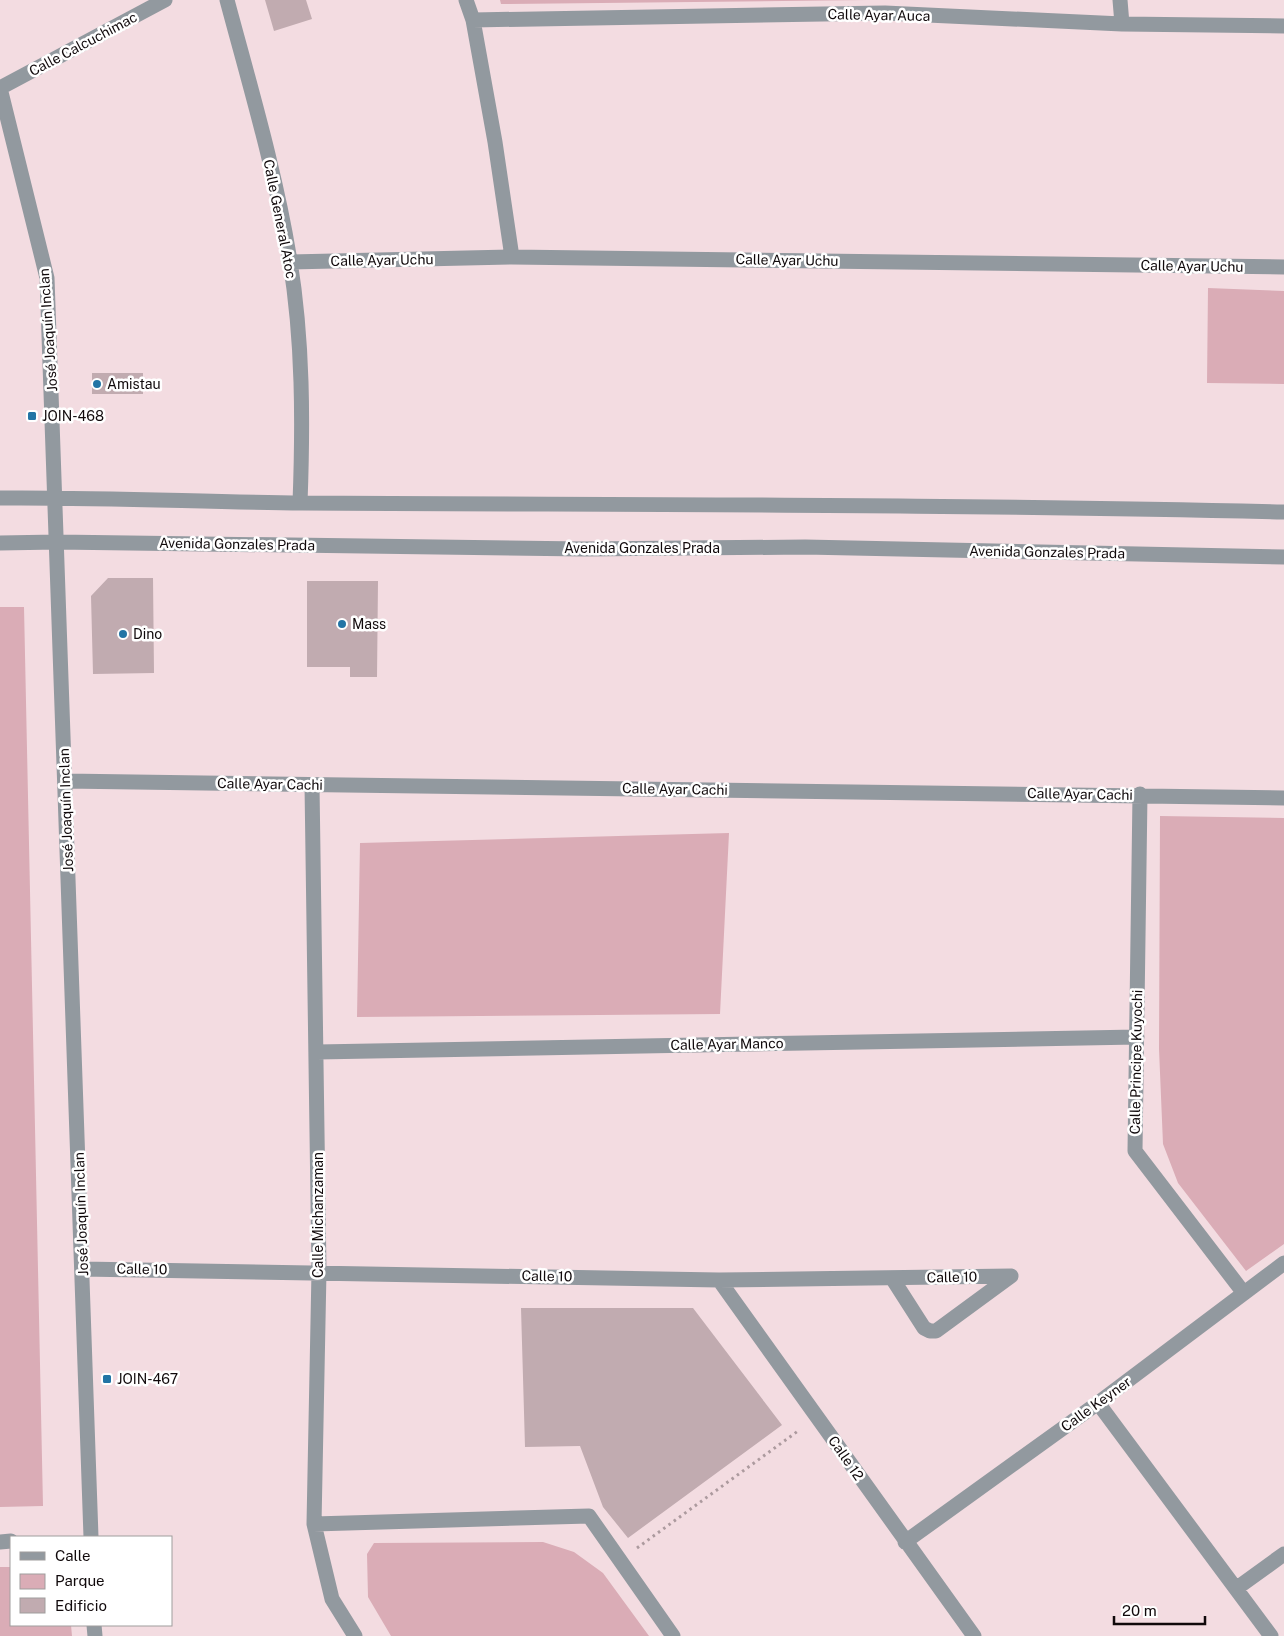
<svg xmlns="http://www.w3.org/2000/svg" width="1284" height="1636" viewBox="0 0 1284 1636" font-family="'Public Sans',sans-serif">
<rect width="100%" height="100%" fill="#f3dce1"/>
<path fill="#daacb6" d="M500 0H867L501 4Z
M1208 288 1284 291V384L1207 383Z
M0 607H24L43 1506 0 1507Z
M1160 816 1284 818V1244L1246 1271 1178 1183 1163 1144 1159 1049Z
M729 833 720 1014 357 1017 360 843Z
M543 1542 574 1552 603 1573 649 1636H391L368 1597 367 1554 374 1543Z
M0 1567H11V1625H71L72 1636H0Z"/>
<path fill="#c1abb0" d="M265 0H306L312 19 274 31Z
M92 373H143V394H92Z
M108 578H153L154 673 93 674 91 596Z
M307 581H378L377 677H350V667H307Z
M521 1308H693L782 1425 628 1538 603 1507 580 1446 525 1447Z"/>
<g fill="none" stroke-linecap="round" stroke-linejoin="round">
<path stroke="#ac9a9e" stroke-width="3" stroke-dasharray="2.5 4" stroke-linecap="butt" d="M637 1548 798 1431"/>
<path stroke="#92999f" stroke-width="15" d="M227 0C250 86 276 173 290 261 303 341 303 423 300 503
M466 0 473 20 495 142 512 257
M1120 0 1122 24
M473 20 885 13 1122 24 1284 26
M0 88 47 278 91 1537
M0 88 165 0
M290 262 512 257 1284 267
M0 498C101 497 202 502 303 503 630 505 957 504 1284 512
M0 543 57 542 584 549 805 547 1284 557
M65 781 1284 798
M312 785 319 1271 314 1524 332 1599 355 1636
M1140 794 1135 1151 1243 1292
M317 1052 1137 1037
M82 1269 719 1280 1011 1276
M892 1278 924 1328 930 1331H936L1011 1276
M719 1280 974 1636
M1098 1403 1271 1636
M314 1524 589 1516 673 1636
M0 1542 11 1541
M905 1542 1098 1403 1284 1263
M1237 1588 1284 1554
M94 1625 95 1636"/>
</g>
<g fill="#2274a5" stroke="#fff" stroke-width="2">
<circle cx="97" cy="384" r="5"/>
<rect x="27" y="411" width="10" height="10" rx="2.5"/>
<circle cx="342" cy="624" r="5"/>
<circle cx="123" cy="634" r="5"/>
<rect x="102" y="1374" width="10" height="10" rx="2.5"/>
</g>
<g text-anchor="middle" dominant-baseline="central" stroke-width="5" stroke-linejoin="round" paint-order="stroke">
<g font-size="14" fill="#10090b" stroke="#fff">
<text transform="translate(879 15) rotate(1)">Calle Ayar Auca</text>
<text transform="translate(83 44) rotate(-28)">Calle Calcuchimac</text>
<text transform="translate(280 219) rotate(79)">Calle General Atoc</text>
<text transform="translate(382 260) rotate(-1)">Calle Ayar Uchu</text>
<text transform="translate(787 260) rotate(1)">Calle Ayar Uchu</text>
<text transform="translate(1192 266) rotate(1)">Calle Ayar Uchu</text>
<text transform="translate(48 330) rotate(-94)">José Joaquín Inclan</text>
<text transform="translate(237 544) rotate(1)">Avenida Gonzales Prada</text>
<text x="642" y="548">Avenida Gonzales Prada</text>
<text transform="translate(1047 552) rotate(1)">Avenida Gonzales Prada</text>
<text transform="translate(270 784) rotate(1)">Calle Ayar Cachi</text>
<text transform="translate(675 789) rotate(1)">Calle Ayar Cachi</text>
<text transform="translate(1080 794) rotate(1)">Calle Ayar Cachi</text>
<text transform="translate(66 810) rotate(-92)">José Joaquín Inclan</text>
<text transform="translate(727 1044) rotate(-1)">Calle Ayar Manco</text>
<text transform="translate(1136 1062) rotate(-89)">Calle Principe Kuyochi</text>
<text transform="translate(81 1214) rotate(-92)">José Joaquín Inclan</text>
<text transform="translate(318 1215) rotate(-90)">Calle Michanzaman</text>
<text transform="translate(142 1269) rotate(1)">Calle 10</text>
<text transform="translate(547 1276) rotate(1)">Calle 10</text>
<text transform="translate(952 1277) rotate(-1)">Calle 10</text>
<text transform="translate(1096 1404) rotate(-36)">Calle Keyner</text>
<text transform="translate(846 1458) rotate(55)">Calle 12</text>
</g>
<g font-size="14" fill="#10090b" stroke="#fff" text-anchor="start">
<text x="107" y="384">Amistau</text>
<text x="42" y="416">JOIN-468</text>
<text x="352" y="624">Mass</text>
<text x="133" y="634">Dino</text>
<text x="117" y="1379">JOIN-467</text>
</g>
</g>
<rect x="10" y="1536" width="162" height="90" fill="#ffffff" stroke="#9f9d9d"/>
<rect x="20" y="1552" width="25" height="8" fill="#92999f" stroke="#9f9d9d"/>
<text x="55" y="1561" font-size="15" fill="#10090b">Calle</text>
<rect x="20" y="1574" width="25" height="15" fill="#daacb6" stroke="#9f9d9d"/>
<text x="55" y="1586" font-size="15" fill="#10090b">Parque</text>
<rect x="20" y="1598" width="25" height="15" fill="#c1abb0" stroke="#9f9d9d"/>
<text x="55" y="1611" font-size="15" fill="#10090b">Edificio</text>
<path d="M1114 1616v8h91v-8" fill="none" stroke="#10090b" stroke-width="2.5"/>
<text x="1122" y="1616" font-size="15" fill="#10090b" stroke="#ffffff" stroke-width="4" paint-order="stroke">20 m</text>
</svg>
